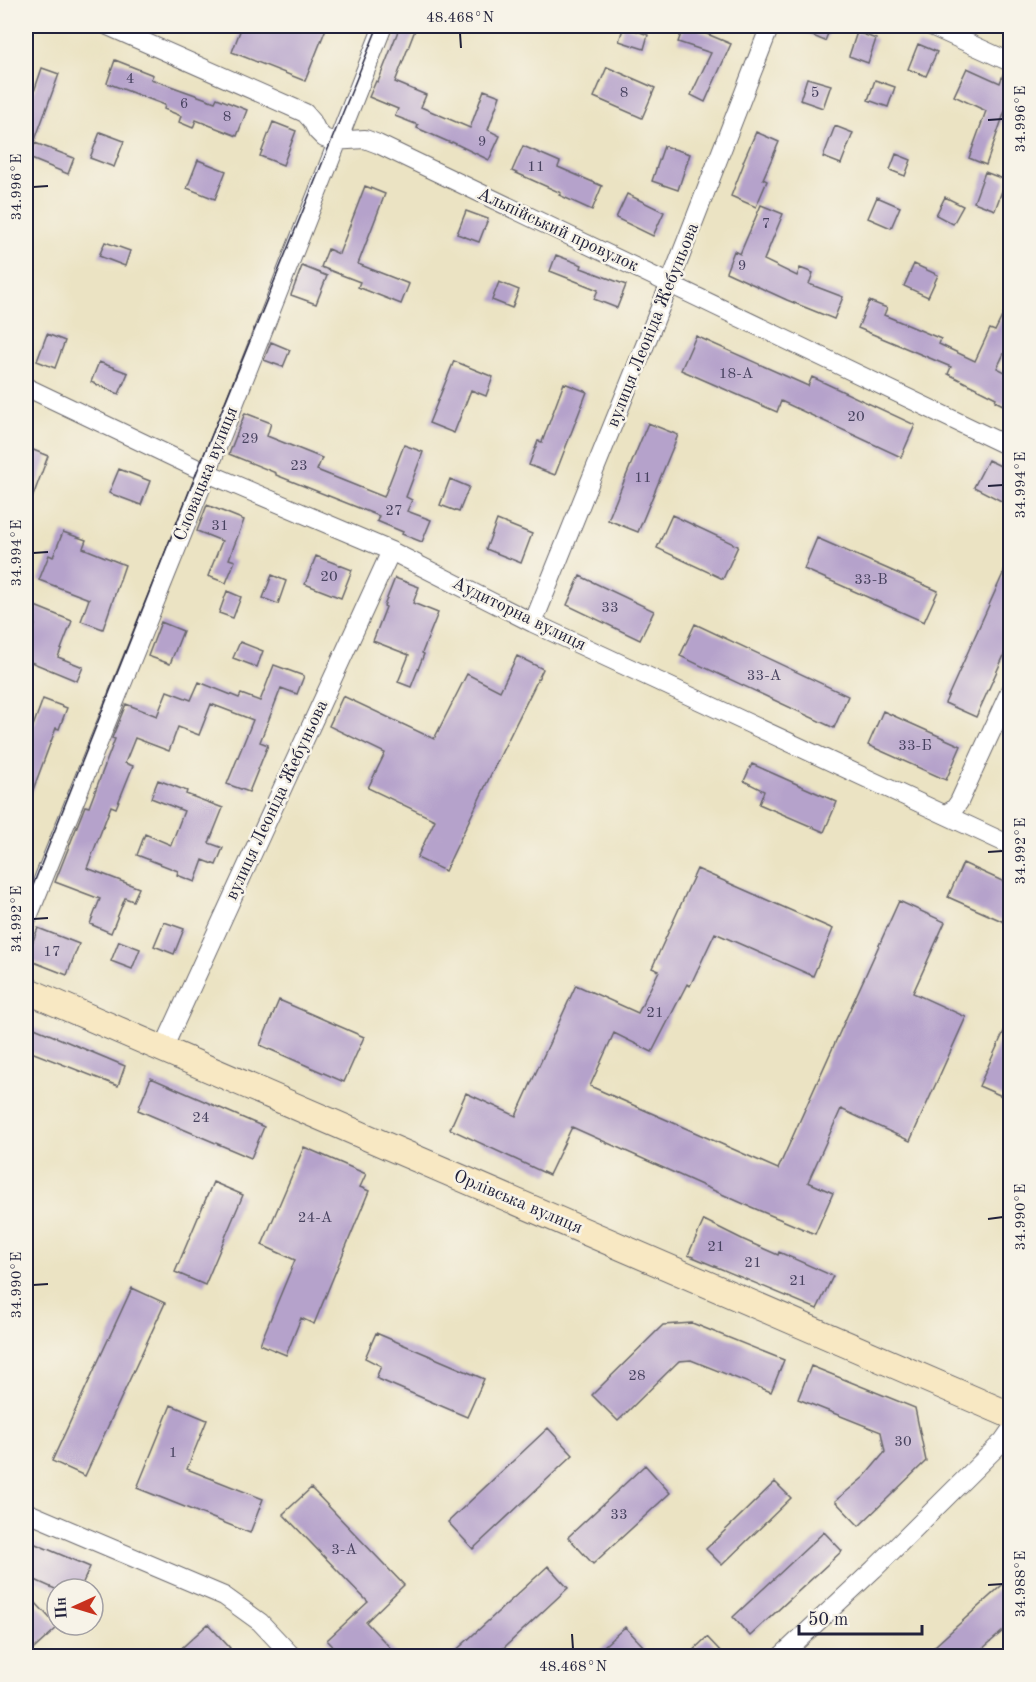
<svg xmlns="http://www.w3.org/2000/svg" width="1036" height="1682" viewBox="0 0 1036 1682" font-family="'Old Standard TT',serif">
<rect width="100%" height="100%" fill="#f7f3e8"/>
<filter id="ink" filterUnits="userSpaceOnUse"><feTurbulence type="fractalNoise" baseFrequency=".0167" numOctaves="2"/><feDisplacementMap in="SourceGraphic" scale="12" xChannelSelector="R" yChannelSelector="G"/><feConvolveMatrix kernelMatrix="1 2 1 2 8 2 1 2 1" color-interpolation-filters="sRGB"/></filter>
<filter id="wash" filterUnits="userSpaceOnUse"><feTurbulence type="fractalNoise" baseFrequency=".008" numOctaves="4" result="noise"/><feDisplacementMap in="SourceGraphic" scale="24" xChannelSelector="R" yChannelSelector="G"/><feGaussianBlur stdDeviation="1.35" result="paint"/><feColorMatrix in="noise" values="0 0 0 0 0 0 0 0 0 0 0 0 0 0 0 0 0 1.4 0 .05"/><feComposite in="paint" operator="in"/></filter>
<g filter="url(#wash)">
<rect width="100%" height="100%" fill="#ebe3c3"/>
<g id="blocks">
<path fill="#b5a2cb" d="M242 26H327L305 81 232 52Z
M400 26 415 30 395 82 426 95 421 107 470 128 484 90 500 96 488 130 500 136 489 160 452 142 451 143 417 128 418 125 395 116 398 109 369 97 376 81 378 82Z
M624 26 648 35 644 49 619 41Z
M684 26H702L700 31 731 44 705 102 691 95 711 53 678 42Z
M789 26H831L825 41Z
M857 32 876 39 868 63 849 56Z
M918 44 937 52 926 76 908 69Z
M115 60 153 75 151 79 215 102 217 98 247 110 237 136 196 120 193 128 179 122 181 116 164 109 165 105 107 83Z
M607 67 655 88 642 118 594 97Z
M42 68 59 74 27 162 26 161V115Z
M967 68 1000 83 1004 72 1011 73V110L1006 108 986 165 969 158 986 111 954 96Z
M807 78 831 85 823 108 800 100Z
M875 80 895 87 888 107 868 100Z
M273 122 296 131 283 165 260 156Z
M835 126 853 133 841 164 823 157Z
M100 132 124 141 114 167 90 158Z
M756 132 779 142 763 179 767 181 756 207 731 196 744 163 743 162Z
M35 143 74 158 68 174 29 158Z
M523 146 560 162 558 167 602 186 592 210 559 195 561 193 512 171Z
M664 146 690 154 678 190 652 181Z
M896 154 911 160 905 176 890 170Z
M198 160 226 171 215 199 187 188Z
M985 172 1006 180 995 210 974 202Z
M365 186 385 194 358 264 409 284 401 304 358 287 360 282 321 267 328 249 339 254Z
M627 194 664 212 653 236 616 218Z
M877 197 900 207 891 228 868 218Z
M945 197 963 206 953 224 936 215Z
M761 205 783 214 764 260 797 276 800 268 813 273 809 284 843 297 834 319 787 300 726 272 734 251 740 254Z
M466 211 488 219 479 242 457 234Z
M105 242 130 251 125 266 99 256Z
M556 255 582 265 581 268 626 285 617 308 594 299 598 290 550 271Z
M914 264 938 275 928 297 904 286Z
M302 266 327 276 316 304 291 295Z
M499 282 519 290 512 308 492 300Z
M1011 298V339L997 368 1009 374 1011 371V409L995 401 996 398 948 374 951 367 858 328 869 301 887 308 884 315 941 339 939 344 975 361 990 329 995 331Z
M47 334 65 341 55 368 37 361Z
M696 336 808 386 812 377 915 425 901 457 781 401 777 412 681 370Z
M271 342 290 350 283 367 264 360Z
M454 361 493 377 486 396 471 390 454 433 429 423Z
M99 362 128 373 119 394 91 382Z
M564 383 587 392 555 475 529 465 538 441 542 442Z
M245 413 271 423 267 436 322 458 317 470 384 497 404 445 423 452 406 497 412 500 407 511 431 520 422 542 402 534 403 532 377 521 379 516 276 475V473L229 454Z
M648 423 678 435 638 532 608 520Z
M26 447 48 456 27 512 26 511Z
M988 460 1011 471V506L974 487Z
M119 469 150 481 141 505 109 493Z
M450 479 469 487 459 512 440 505Z
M207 505 244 520 229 559 235 561 226 583 208 576 222 541 197 531Z
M672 515 738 546 723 579 657 548Z
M497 520 532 534 521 563 486 549Z
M63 532 86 540 83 548 125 565 103 629 81 621 89 599 39 580 49 555 53 557Z
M817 538 938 591 924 622 804 569Z
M316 556 352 570 341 598 305 584Z
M1011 556V640L976 717 945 703Z
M272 575 286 581 278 604 263 598Z
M580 576 654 611 640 640 567 605Z
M395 578 419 587 413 603 438 613 422 653 424 654 411 687 398 682 409 655 373 641 386 607 384 606Z
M227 591 241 597 233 618 219 613Z
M30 604 72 621 58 657 83 667 77 681 26 660V649L35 625 26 621V615Z
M161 622 183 631 170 664 148 656Z
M695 624 848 696 834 728 680 656Z
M240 642 263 651 257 667 233 658Z
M517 656 543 669 494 768 445 871 417 858 435 820 368 788 385 753 329 726 343 696 434 739 467 674 500 691Z
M274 665 304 676 297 694 281 688 260 742 268 745 249 792 227 784 253 720 211 704 199 735 178 727 169 751 135 738 125 763 133 766 116 808 111 806 87 868 139 888 133 901 125 898 111 933 90 924 100 899 55 882 85 806 89 807 115 739 112 738 126 704 157 716 167 691 191 700 199 682 239 698 241 694 260 701Z
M43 699 67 708 59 729 56 728 27 806 26 745Z
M883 711 961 746 946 780 868 745Z
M752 764 837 802 824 832 759 804 764 791 744 781Z
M158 780 187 791 186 794 223 808 209 843 223 848 216 865 203 860 195 882 177 875 178 871 137 855 145 834 171 845 184 811 151 798Z
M963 863 1011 885V925L948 897Z
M697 869 833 929 813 976 715 933 690 986 687 984 652 1052 614 1033 590 1086 778 1169 899 901 945 922 913 993 966 1017 910 1141 841 1109 808 1182 833 1193 815 1234 744 1204 572 1127 549 1175 450 1129 466 1093 516 1116 576 985 638 1013 659 971 652 968Z
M164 922 184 929 174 954 154 946Z
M38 928 79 944 67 975 26 959Z
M119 941 140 949 132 969 111 961Z
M279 1000 364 1037 344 1082 260 1045Z
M1011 1016V1100L979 1086Z
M32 1027 125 1066 118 1086 26 1050V1044Z
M151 1078 264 1127 251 1158 138 1110Z
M304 1147 366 1174 360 1187 369 1191 314 1324 301 1318 286 1355 260 1344 295 1260 262 1245Z
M213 1182 243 1195 205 1285 175 1272Z
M704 1220 744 1240 778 1255 779 1252 833 1276 817 1309 688 1255Z
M132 1288 165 1303 85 1476 52 1461Z
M692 1323 784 1360 771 1392 691 1360 679 1361 618 1421 592 1395 663 1325Z
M376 1333 484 1379 467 1417 376 1378 381 1366 365 1358Z
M811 1366 915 1408 926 1461 859 1526 835 1501 864 1477 885 1452 881 1432 798 1399Z
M171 1405 207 1420 187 1469 263 1499 250 1533 137 1488Z
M548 1428 573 1455 473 1549 448 1522Z
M645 1465 670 1493 593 1564 568 1537Z
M775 1482 791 1498 722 1565 706 1549Z
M311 1488 404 1585 366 1622 398 1656H342L327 1640 368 1602 283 1514Z
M824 1532 842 1551 750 1636 733 1617Z
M26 1540 90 1567 80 1589H55L26 1576Z
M548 1566 568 1588 495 1656H450Z
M1011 1577V1624L974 1656H924Z
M35 1602 58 1627 26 1656V1611Z
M208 1624 230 1648 220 1656H173Z
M625 1627 645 1648 636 1656H593Z
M707 1637 725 1656H687Z"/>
</g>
</g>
<g filter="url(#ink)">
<use href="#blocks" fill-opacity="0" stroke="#68666b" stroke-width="1.5"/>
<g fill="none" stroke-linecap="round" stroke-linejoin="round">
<g stroke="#68666b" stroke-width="20">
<path id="street" d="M108 26 305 113 312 121 317 131 324 138 332 141 365 139 378 144 1010 447
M931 26 1010 62
M26 387 198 469 391 551 533 623 1010 845
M533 623 670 283 770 26
M946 814 954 809 959 802 1010 691
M26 922 207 473 383 26
M163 1049 391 551
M26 1512 224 1596 260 1622 292 1656
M781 1656 874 1569 1003 1441 1010 1431"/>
</g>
<g stroke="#68666b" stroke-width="28">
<path id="secondary" d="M26 990 1010 1415"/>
</g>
<use href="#street" stroke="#fff" stroke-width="18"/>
<use href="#secondary" stroke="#f8e8c3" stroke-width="26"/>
<path stroke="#22223b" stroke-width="1.5" d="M26 903 198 469 378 26"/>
</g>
</g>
<path fill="none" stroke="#22223b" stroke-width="2" d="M460 33 461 48M988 120 1003 119M33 187 48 186M988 486 1003 485M33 553 48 552M988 852 1003 851M33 919 48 918M988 1219 1003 1217M33 1285 48 1284M988 1585 1003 1584M572 1634 573 1649"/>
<g text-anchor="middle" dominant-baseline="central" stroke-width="5" stroke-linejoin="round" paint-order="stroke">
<g font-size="15" fill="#47425f">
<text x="130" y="79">4</text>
<text x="624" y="93">8</text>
<text x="815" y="93">5</text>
<text x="184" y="104">6</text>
<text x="227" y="117">8</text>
<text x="482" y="142">9</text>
<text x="536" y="167">11</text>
<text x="766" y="224">7</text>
<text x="742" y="266">9</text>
<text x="736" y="374">18-А</text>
<text x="856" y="417">20</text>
<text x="250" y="439">29</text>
<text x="299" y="466">23</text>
<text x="643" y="478">11</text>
<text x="394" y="511">27</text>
<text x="220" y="526">31</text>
<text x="329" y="577">20</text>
<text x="871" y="580">33-В</text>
<text x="610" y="608">33</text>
<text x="764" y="676">33-А</text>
<text x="915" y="746">33-Б</text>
<text x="52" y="952">17</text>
<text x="655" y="1013">21</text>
<text x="201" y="1118">24</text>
<text x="315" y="1218">24-А</text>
<text x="716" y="1247">21</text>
<text x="753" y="1263">21</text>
<text x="798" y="1281">21</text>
<text x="637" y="1376">28</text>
<text x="903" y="1442">30</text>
<text x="173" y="1453">1</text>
<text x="619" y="1515">33</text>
<text x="344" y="1550">3-А</text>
</g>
<g font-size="18" fill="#22223b" stroke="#f7f3e8">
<text transform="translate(558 230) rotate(25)">Альпійський провулок</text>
<text transform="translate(653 325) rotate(-68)">вулиця Леоніда Жебуньова</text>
<text transform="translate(206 474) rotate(-68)">Словацька вулиця</text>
<text transform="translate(519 614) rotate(26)">Аудиторна вулиця</text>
<text transform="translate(277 800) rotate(-65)">вулиця Леоніда Жебуньова</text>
<text transform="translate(518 1202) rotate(23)">Орлівська вулиця</text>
</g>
</g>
<rect width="1036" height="1682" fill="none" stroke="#f7f3e8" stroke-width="66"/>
<g transform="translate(75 1607) rotate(266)"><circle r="28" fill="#f7f3e8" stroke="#a29fa3" stroke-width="1.5"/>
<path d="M0-4.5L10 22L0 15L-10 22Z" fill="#c8321e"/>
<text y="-9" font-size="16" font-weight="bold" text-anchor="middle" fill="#22223b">Пн</text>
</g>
<path d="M799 1625v9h123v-9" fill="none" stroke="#22223b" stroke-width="3"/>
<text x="808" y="1625" font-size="18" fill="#22223b" stroke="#f7f3e8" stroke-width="4.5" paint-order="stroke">50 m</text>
<rect x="33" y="33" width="970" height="1616" fill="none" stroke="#22223b" stroke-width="2"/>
<g font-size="15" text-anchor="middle" fill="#22223b">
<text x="460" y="22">48.468°N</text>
<text transform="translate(1020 119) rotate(-90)" y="5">34.996°E</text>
<text transform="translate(16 187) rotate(-90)" y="5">34.996°E</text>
<text transform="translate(1020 485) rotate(-90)" y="5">34.994°E</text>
<text transform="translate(16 553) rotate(-90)" y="5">34.994°E</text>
<text transform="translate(1020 851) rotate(-90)" y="5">34.992°E</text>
<text transform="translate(16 919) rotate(-90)" y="5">34.992°E</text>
<text transform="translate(1020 1217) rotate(-90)" y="5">34.990°E</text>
<text transform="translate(16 1285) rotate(-90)" y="5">34.990°E</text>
<text transform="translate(1020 1584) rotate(-90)" y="5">34.988°E</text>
<text x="573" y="1671">48.468°N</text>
</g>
</svg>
